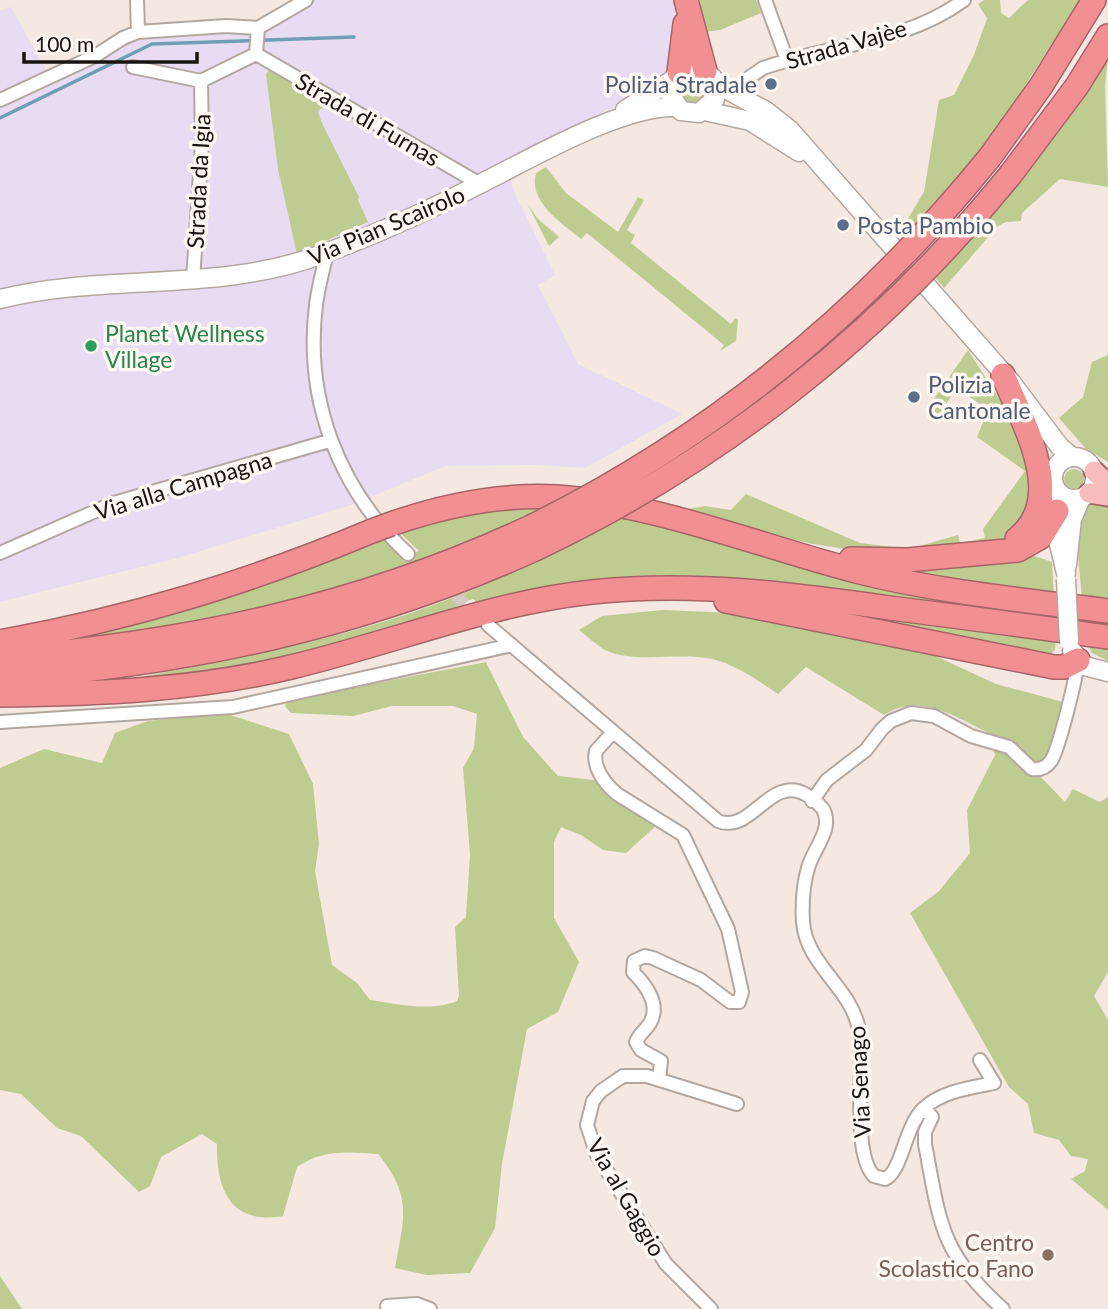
<svg xmlns="http://www.w3.org/2000/svg" width="1108" height="1309" viewBox="0 0 1108 1309" font-family="Lato,sans-serif">
<rect width="100%" height="100%" fill="#f5e8e1"/>
<path fill="#e7dcf1" d="M306 0H677L680 28 672 68 657 85 511 158 507 170 516 196 555 275 538 285 578 364 682 414 585 468 538 465 445 466 351 505 178 558 0 602V11L11 7 50 78 138 32 258 28Z"/>
<path fill="#becc91" d="M700 0H756L761 13 720 30 704 32Z
M984 0H1000L1001 13 1009 18 1028 0H1080L992 137 907 238 900 232 924 192 939 100 954 95 974 55 987 18 978 4Z
M1108 58 1105 85 1108 187 1060 179 1022 213 1021 221 1006 222 998 226 944 288 934 276 1065 122Z
M269 70 326 104 318 111 321 121 359 197 358 200 368 222 297 254 278 169 266 74Z
M680 90a13 13 0 1 1 26 0a13 13 0 1 1-26 0Z
M546 167 566 193 618 232 638 197 644 200 627 230 635 235 631 243 731 324 735 318 738 320 736 341 720 351 724 345 587 233 581 239C562 223 528 202 536 173Z
M527 203 537 218 559 237 549 246Z
M968 350 1009 414 1025 447H1028C1050 518 1028 540 959 548 857 561 783 541 688 509L704 506 731 510 746 494 860 543 909 549 958 535 960 543 985 538 983 529 1025 471 977 437 988 410 960 390H955L939 415 929 406Z
M1108 355V462L1086 449 1059 418 1083 397 1092 362Z
M1064 479a10 10 0 1 1 20 0a10 10 0 1 1-20 0Z
M1092 502H1108V603L1082 600C1081 574 1069 517 1092 502Z
M552 506C515 522 478 541 440 555 320 601 187 630 61 641L380 536 403 557 419 551 397 530 451 513Z
M623 515 810 570 1055 610V623L786 586 479 604 473 599 459 604 463 608 399 630 217 674 114 681C232 661 348 639 460 595 516 572 569 542 623 515Z
M1032 555 1052 562 1054 597 868 566Z
M765 599 1056 637 1055 650 1048 656Z
M663 610 757 614 914 646 996 684 1063 702 1055 742 1037 773 1065 802 1073 789 1100 802 1108 797V972L1094 996 1108 1020V1210L1071 1179 1085 1171 1088 1159 1071 1156 1059 1140 1034 1133 1028 1104 1009 1087 910 913 939 891 970 853 967 810 995 755 987 732C953 716 920 692 884 715L806 667 778 694C759 681 735 664 712 659 679 652 633 664 605 650 596 645 587 636 579 630L602 616Z
M1086 641 1108 644V661L1092 653Z
M486 662 523 737 558 776 594 780 607 792 659 823 626 853 603 850 581 835 561 827 554 842V918L579 962 558 1012 527 1029 502 1164 495 1228 470 1273 427 1275 395 1268C404 1217 413 1197 378 1154 347 1152 323 1149 297 1167L283 1216C231 1225 216 1190 217 1144L202 1134 161 1157 150 1186 139 1192 81 1136 57 1128 21 1094 0 1090V768L44 749 102 763 115 733 148 721 224 713 289 734 313 784 319 844 315 871 332 965 357 983 370 1000C398 1004 431 1012 457 1001L459 996 455 927 466 917 470 854 463 768 474 748 477 714 453 706H392L353 716 291 713 285 706 288 700Z
M0 1276 22 1309H0Z"/>
<g fill="none" stroke-linecap="round" stroke-linejoin="round">
<path stroke="#709eb3" stroke-width="3.5" d="M0 118 152 44 354 37"/>
<path stroke="#d4c8c2" stroke-width="12" stroke-dasharray="12 6" stroke-linecap="butt" d="M442 584 478 616"/>
<g stroke="#b3a8a1" stroke-width="16">
<path id="street" d="M137 0 138 32
M765 0 787 60
M258 28 306 0
M256 54 480 184
M256 54 258 28
M133 67 201 81 256 54
M735 96 750 77 763 68C829 45 906 43 964 0
M0 100 95 56 123 38 138 32 226 26 258 28
M327 253C323 270 318 288 316 305 304 400 339 490 408 554
M193 280 202 144 201 81
M0 553 114 503 329 441
M488 625 718 821C756 837 775 755 823 809 834 829 813 849 808 868 803 885 802 904 803 922 806 965 852 988 859 1030 865 1064 851 1153 874 1176L885 1179C902 1172 904 1128 923 1109 942 1091 969 1088 994 1083L980 1060
M0 722 233 707 512 645
M613 732 596 751C592 767 605 784 617 794L683 835 728 929 742 992 739 1002H730L701 980 653 958 645 956 634 961 633 972C646 985 661 1004 650 1023 646 1030 639 1034 636 1042L641 1050 661 1061 659 1079
M812 801 827 780 866 750 882 729 891 721 911 713 934 716 971 736 1009 747 1032 769C1040 770 1046 768 1051 761 1059 749 1077 675 1078 660
M924 1108 932 1117 925 1132V1144C940 1223 940 1253 1003 1309
M387 1306 417 1304 430 1309
M711 1309 666 1264 597 1155 587 1125 593 1101 601 1091 623 1076H647L737 1104"/>
</g>
<g stroke="#b3a8a1" stroke-width="21">
<path id="secondary" d="M715 83 766 111 790 130 1011 382 1060 447 1072 457
M625 110 672 80 679 72 692 67 705 71 713 78 715 99 699 113 681 111 670 94 672 80
M705 111 750 121 799 152
M0 299C105 273 217 293 320 255 375 235 428 211 480 184 530 159 622 105 676 107
M1053 478a21 21 0 1 1 42 0a21 21 0 1 1-42 0Z
M1057 507 1058 540 1066 573
M1067 565 1072 519 1081 498
M1072 651 1085 666 1108 672"/>
</g>
<g stroke="#a66466" stroke-width="23">
<path id="primary" d="M1094 471 1108 484
M1089 493 1108 496"/>
</g>
<g stroke="#a66466" stroke-width="26">
<path id="highway" d="M686 0 705 71
M679 72 685 24
M990 157 1041 86 1094 0
M1011 174 1077 86 1108 36
M1003 375C1022 422 1069 498 1017 539
M391 524C445 505 500 494 557 497 653 503 763 547 856 571 938 592 1025 600 1108 611
M851 559 907 560 1018 550 1041 537 1057 511
M726 601 1054 667H1064L1078 660
M0 642C132 618 248 583 372 531
M0 658C188 643 359 607 531 527
M0 678C187 664 364 627 535 549
M0 695C98 694 196 690 291 667 392 643 489 603 592 592 693 581 791 594 890 608 963 617 1035 627 1108 637"/>
</g>
<use href="#street" stroke="#fff" stroke-width="12"/>
<use href="#secondary" stroke="#fff" stroke-width="18"/>
<use href="#primary" stroke="#f7bcbe" stroke-width="19"/>
<use href="#highway" stroke="#f28f93" stroke-width="23"/>
<g stroke="#b3a8a1" stroke-width="21" stroke-linecap="butt">
<path id="secondary-bridge" d="M1066 579 1069 641"/>
</g>
<g stroke="#a66466" stroke-width="26" stroke-linecap="butt">
<path id="highway-bridge" d="M531 527C711 438 864 313 990 157
M372 531 391 524
M535 549C721 461 882 333 1011 174"/>
</g>
<use href="#secondary-bridge" stroke="#fff" stroke-width="18"/>
<use href="#highway-bridge" stroke="#f28f93" stroke-width="23"/>
</g>
<g fill="#5c6f8a" stroke="#fef7f2" stroke-width="2.5">
<circle cx="771" cy="84" r="7"/>
<circle cx="843" cy="225" r="7"/>
<circle cx="914" cy="397" r="7"/>
</g>
<circle fill="#2e9e5b" stroke="#fef7f2" stroke-width="2.5" cx="91" cy="346" r="7"/>
<circle fill="#8d6e63" stroke="#fef7f2" stroke-width="2.5" cx="1048" cy="1255" r="7"/>
<g text-anchor="middle" dominant-baseline="central" stroke-width="7" stroke-linejoin="round" paint-order="stroke">
<g font-size="23" fill="#181412" stroke="#fef7f2">
<text transform="translate(846 44) rotate(-16)">Strada Vajèe</text>
<text transform="translate(368 119) rotate(30)">Strada di Furnas</text>
<text transform="translate(198 181) rotate(-87)">Strada da Igia</text>
<text transform="translate(386 225) rotate(-23)">Via Pian Scairolo</text>
<text transform="translate(183 485) rotate(-17)">Via alla Campagna</text>
<text transform="translate(859 1082) rotate(-93)">Via Senago</text>
<text transform="translate(627 1197) rotate(60)">Via al Gaggio</text>
</g>
<g font-size="23" fill="#4e5e75" stroke="#fef7f2" text-anchor="start">
<text x="757" y="84" text-anchor="end">Polizia Stradale</text>
<text x="857" y="225">Posta Pambio</text>
<text x="928" y="384">Polizia<tspan x="928" dy="26">Cantonale</tspan></text>
</g>
<g font-size="23" fill="#27864d" stroke="#fef7f2" text-anchor="start">
<text x="105" y="333">Planet Wellness<tspan x="105" dy="26">Village</tspan></text>
</g>
<g font-size="23" fill="#785e54" stroke="#fef7f2" text-anchor="end">
<text x="1034" y="1242">Centro<tspan x="1034" dy="26">Scolastico Fano</tspan></text>
</g>
</g>
<path d="M24 52v10h173v-10" fill="none" stroke="#181412" stroke-width="3.5"/>
<text x="35" y="52" font-size="21" fill="#181412" stroke="#fef7f2" stroke-width="5" paint-order="stroke">100 m</text>
</svg>
